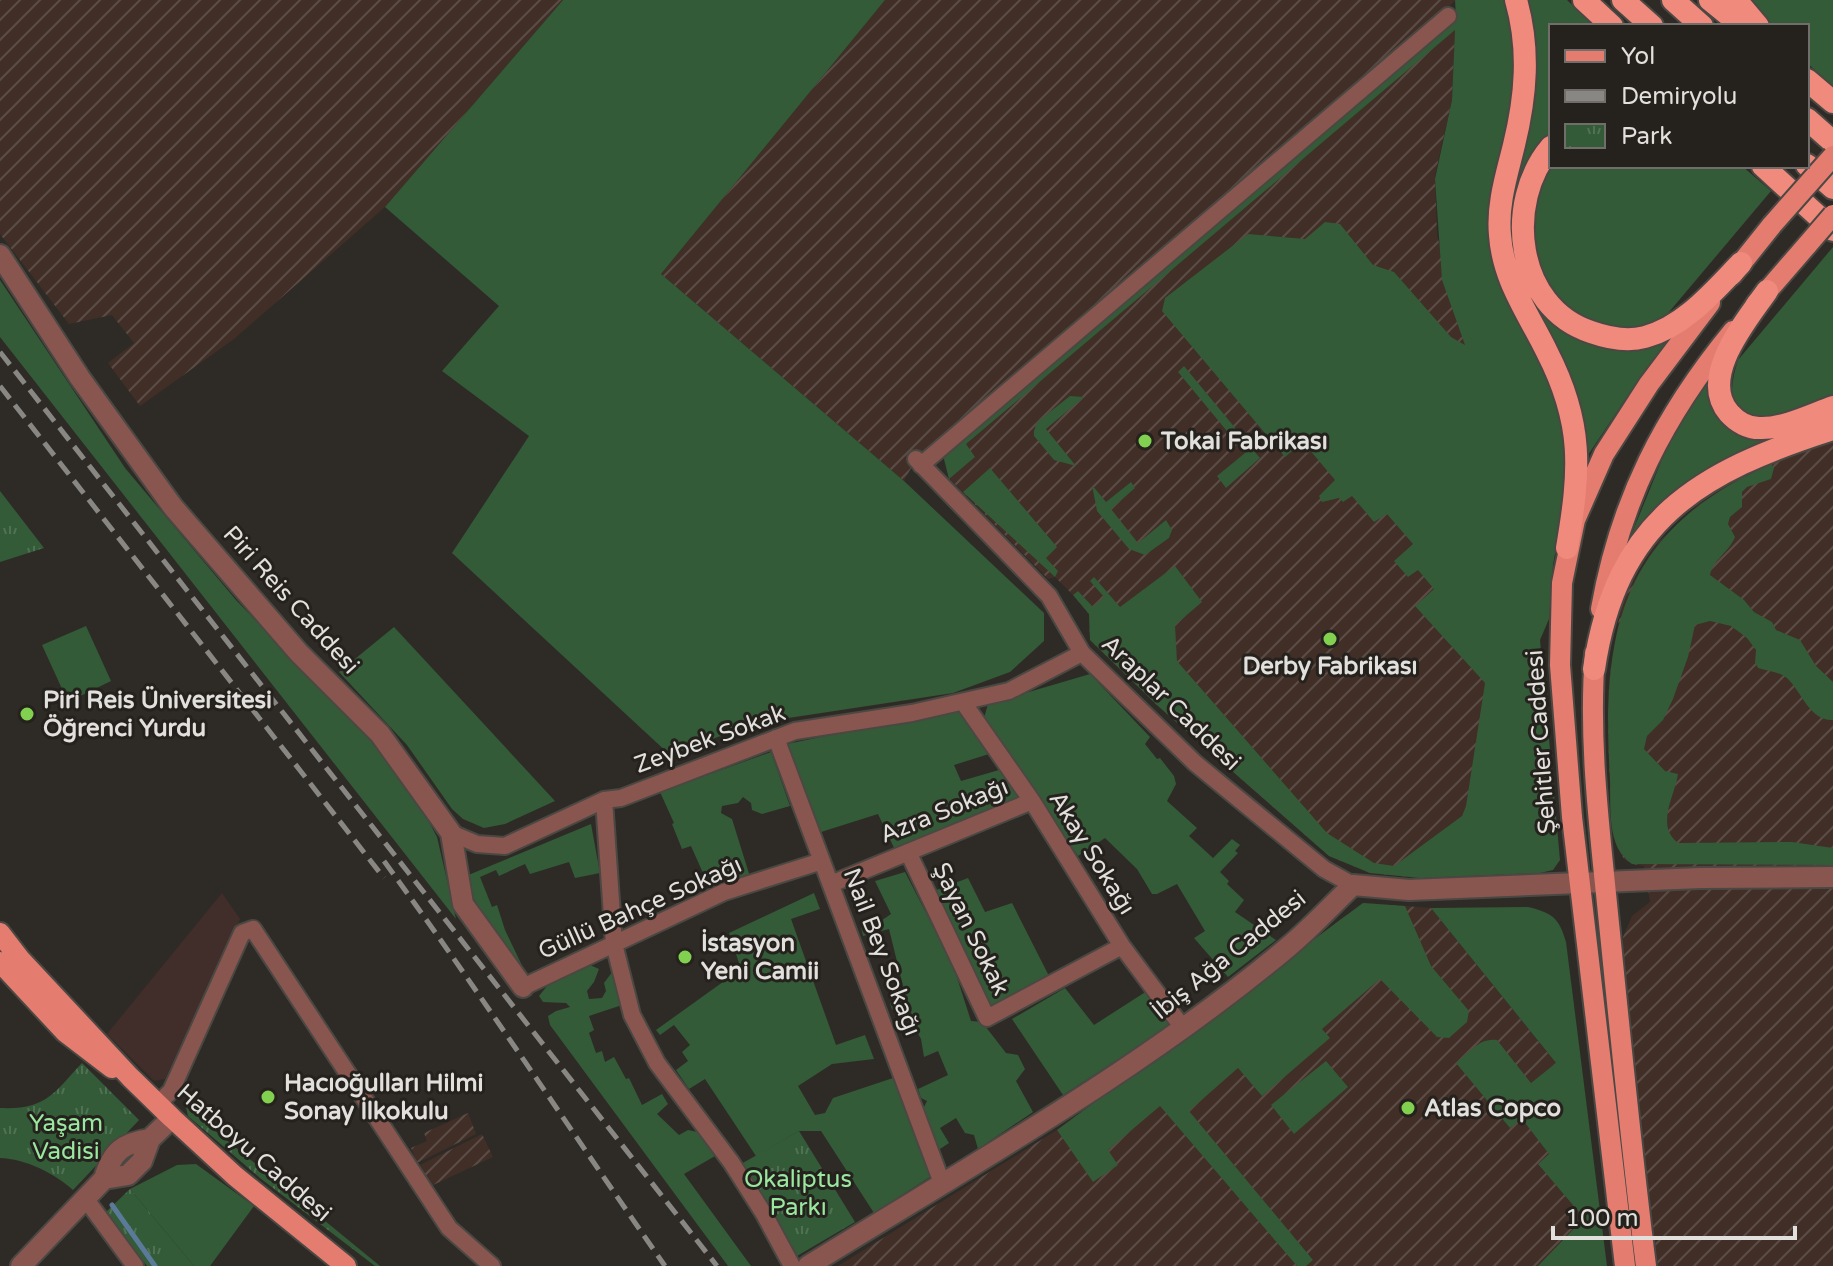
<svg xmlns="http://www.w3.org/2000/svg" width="1833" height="1266" viewBox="0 0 1833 1266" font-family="'Varela Round',sans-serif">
<defs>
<pattern id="industrial-furrows" width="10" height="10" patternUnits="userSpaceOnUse" patternTransform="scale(2)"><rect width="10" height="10" fill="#402e27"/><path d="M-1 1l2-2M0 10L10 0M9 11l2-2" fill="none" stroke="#5b4c46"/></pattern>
<pattern id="park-tufts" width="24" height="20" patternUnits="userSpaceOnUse" patternTransform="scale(2)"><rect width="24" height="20" fill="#335b37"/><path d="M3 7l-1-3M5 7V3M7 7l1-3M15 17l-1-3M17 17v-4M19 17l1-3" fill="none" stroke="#507254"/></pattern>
</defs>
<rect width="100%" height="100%" fill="#2e2b26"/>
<path fill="#412d2a" d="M222 893 240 919 165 1079 154 1081 107 1034Z"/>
<path fill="url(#industrial-furrows)" d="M0 0H563L385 207 234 339 140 406 108 363 134 343 112 315 69 324 0 234Z
M885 0H1454L1455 1 916 459 904 481 661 274Z
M1456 16 1452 100 1435 175 1437 235 1466 346 1540 873 1420 878 1370 873 1329 856 1158 706 1090 640 1089 614 1073 595 1055 577 1048 579 950 479 943 455Z
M1833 440V1266H1658L1635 1082 1623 952V937L1632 916 1650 902 1644 866 1632 864 1624 859 1618 849 1614 837 1611 808 1608 735 1609 680 1620 613 1629 589 1648 557 1659 542 1699 504 1736 480 1757 470Z
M1363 903 1431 908 1567 1077 1596 1206 1538 1266H838L1057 1130Z
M468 1113 476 1134 417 1163 411 1148 427 1141 424 1133Z
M482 1134 493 1157 431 1186 420 1165Z"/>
<path fill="#335b37" d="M563 0H885L661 274 904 481 1044 613V641L1010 672 953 693 755 723 670 755 452 553 529 436 442 371 499 306 385 207Z
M1455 0H1507L1514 31 1515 93 1494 190 1538 349 1565 421 1566 495 1553 565 1549 619 1540 640 1560 860 1553 870 1540 873 1420 878 1370 873 1329 856 1158 706 1090 640 1089 614 1073 595 1078 591 1093 607 1104 597 1090 581 1094 577 1120 607 1175 566 1202 602 1175 625 1177 661 1327 833 1374 863 1394 866 1462 816 1466 806 1485 683 1415 606 1434 589 1418 570 1408 577 1394 561 1413 544 1387 514 1374 522 1352 496 1343 502 1339 498 1322 502 1319 496 1335 480 1303 442 1285 457 1162 311 1165 298 1248 234 1305 239 1325 222 1340 224 1373 265 1394 272 1451 337 1465 345 1442 280 1435 179 1452 100 1455 30 966 444 975 457 949 479 943 455 1456 17Z
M1525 0H1567L1594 26H1551V133L1535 151 1517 188 1514 219 1518 259 1584 338 1676 332 1627 397 1588 455 1583 417 1577 396 1568 371 1524 288 1509 239Z
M1743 0H1833V86L1807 63V26H1767Z
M1551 166H1742L1771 191 1664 318 1642 328 1612 329 1582 318 1560 302 1546 282 1532 238 1537 188Z
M1833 247V397C1788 413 1710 447 1738 360Z
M0 280 125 468 236 600 374 743 419 803 437 837 456 919 0 337Z
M1184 366 1260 458 1226 488 1217 476 1245 453 1178 372Z
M1710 375 1725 423 1833 415C1782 436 1724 454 1680 488 1659 503 1644 523 1628 543L1667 447Z
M1070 396 1084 397 1046 429 1076 466 1054 460 1034 436V431L1037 422Z
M1771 464 1774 468 1771 479 1747 487 1742 492V507L1730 517 1728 524 1735 537C1729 552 1713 560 1710 575L1744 600 1754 612 1772 622 1776 630 1800 640 1816 666 1833 682V720C1810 721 1802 693 1788 679 1781 672 1768 671 1758 668L1755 662 1756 650 1747 638 1731 626 1710 621 1695 625 1688 657 1673 699 1663 720 1647 736 1644 749 1665 771 1678 774C1675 796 1655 825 1678 843L1792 842 1833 848V865L1632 864C1606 847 1611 807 1610 779 1601 628 1622 530 1771 464Z
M990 468 1057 547 1046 558 1058 571 1055 577 963 492Z
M1131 482 1135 488 1111 509 1138 543 1166 520 1172 530 1169 538 1145 555 1129 549 1097 511 1092 485 1106 502Z
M86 626 111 681 68 702 42 645Z
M394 627 555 801 505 824 484 828 463 819 452 809 407 745 339 672Z
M1090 674 1150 737 1145 744 1157 759 1160 758 1174 776 1176 784 1167 801 1197 828 1189 836 1213 858 1232 839 1240 845 1235 851 1238 853 1220 872 1229 881 1227 884 1244 900 1235 912 1276 940 1228 977 1194 938 1205 931 1177 884 1157 894H1152L1137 869 1105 838 1078 856 984 718 988 704Z
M960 708 989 754 954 765 961 781 999 770 1019 799 896 852 878 814 821 832 787 744Z
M771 752 790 806 762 814 752 810 751 803 743 797 738 803 722 806 721 813 732 819 751 880 711 891 691 846 682 849 672 824 674 823 660 792Z
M591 824 600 873 575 878 569 862 530 874 525 864 499 876 496 870 480 877 492 907 497 905 505 930 528 978 524 979 465 885 466 876Z
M905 872 953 965 971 1021 982 1022 1006 1053 1018 1055 1025 1069 1016 1081 1033 1112 978 1149 974 1135 965 1133 956 1118 940 1128 949 1143 937 1151 923 1109 927 1101 921 1098 918 1089 948 1075 938 1051 924 1057 921 1039 912 1023H909L905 1007 892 1010 890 1003 906 998 889 929 863 936 861 927 873 922 875 925 891 914 875 881Z
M968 878 985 912 1012 903 1049 976 990 1010 934 891Z
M814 893 820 909 791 919 836 1045 865 1035 874 1059 832 1064 798 1086 815 1115 825 1113 833 1098 896 1077 930 1177 874 1213 821 1131H799L756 1156 705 1079 689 1089 676 1070 688 1061 682 1052 690 1045 674 1025 660 1035 656 1030 741 969 729 933Z
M1363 903 1405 906 1431 966 1469 1011 1467 1022 1449 1038 1437 1037 1380 979 1322 1029 1330 1038 1262 1096 1238 1068 1189 1111 1313 1260 1306 1266H1297L1160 1106 1108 1150 1118 1165 1093 1182 1057 1130Z
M1528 907C1553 913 1559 918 1566 942L1607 1266H1538L1584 1218 1538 1164 1549 1154 1522 1119 1510 1128 1456 1063C1468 1053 1480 1037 1497 1040L1531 1083 1556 1063 1431 908Z
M590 965 599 969 594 982 587 991 589 999 602 998 606 991 604 983 613 971 622 1005 589 1016 594 1030 589 1033 596 1053 602 1051 605 1062 614 1057 626 1079 629 1078 642 1105 662 1094 668 1104 657 1114 679 1135 688 1130 698 1132 715 1156 684 1174 751 1266H728L550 1025 548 1016 556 1011 570 1007 566 1003 543 1002 539 996 547 986Z
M1065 988 1094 1025 1147 991 1171 1025 1063 1095 1012 1019Z
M1326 1061 1348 1087 1294 1134 1271 1105Z
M196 1164 254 1206 210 1266H194L130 1189 177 1165Z"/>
<path fill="url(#park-tufts)" d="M0 491 44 548 0 562Z
M82 1063 139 1120 73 1190C54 1173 26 1159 0 1158V1108C46 1110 53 1094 82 1063Z
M186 1107 380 1266H375L260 1178 188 1116Z
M799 1131 855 1222 797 1256 741 1164Z
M130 1189 194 1266H147L106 1212Z"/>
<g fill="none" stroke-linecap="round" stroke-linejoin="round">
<path stroke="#5b7999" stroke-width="5" d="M112 1205 155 1266"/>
<g stroke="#4b4843" stroke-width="20">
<path id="minor" d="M916 459 1049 596 1082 653 1195 763 1324 869 1353 885
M921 465 1448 16
M963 702 1032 801 1122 946 1183 1028
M776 738 942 1183
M604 800 614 944 632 1015 657 1063 731 1162 764 1214 792 1266
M451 833 477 844 505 846 604 800 621 798 795 731 912 713 1009 691 1082 653
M908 852 987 1018 1122 946
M831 884 1032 801
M523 987 724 892 822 861
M158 1104 171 1091 242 933 253 929 449 1228 492 1266
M85 1198 135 1266"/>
</g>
<g stroke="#4b4843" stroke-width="24">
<path id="tertiary" d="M0 255 80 378 173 507 299 653 380 734 451 833 463 904 523 987
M104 1179C112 1151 123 1143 150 1139
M21 1266 104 1179 128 1175 142 1161 150 1139 172 1118
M808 1266C971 1165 1140 1071 1287 948 1310 929 1331 906 1353 885L1409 890 1701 878 1833 877"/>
</g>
<g stroke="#4b4843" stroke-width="24">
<path id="primary" d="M1732 275 1772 225
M1756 304 1808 244
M1601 609C1620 501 1664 415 1733 331
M1595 653C1589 731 1597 806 1605 884 1618 1011 1630 1139 1646 1266
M0 933 20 959 130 1077 172 1118 235 1176 346 1266
M0 962 65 1032 112 1068
M1625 1266 1572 817 1560 665 1562 583 1575 520 1604 454 1649 384 1710 303"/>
</g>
<g stroke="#4b4843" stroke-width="26">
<path id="trunk" d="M1516 0C1530 49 1526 96 1514 145 1507 174 1497 204 1500 235 1503 280 1528 313 1547 352 1584 424 1580 471 1567 548
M1584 0 1612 26
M1623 0 1652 26
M1673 0 1702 26
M1710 0 1742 26
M1736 0 1758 26
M1807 80 1833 102
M1807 119 1833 142
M1551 147C1504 202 1515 307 1591 332 1608 338 1627 342 1645 337 1684 327 1714 291 1741 263
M1807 165 1833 188
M1763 166 1833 230
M1767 291C1747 320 1698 377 1729 413 1737 422 1749 429 1762 428 1785 428 1811 415 1833 407
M1594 669C1616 520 1698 472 1833 429"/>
</g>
<use href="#minor" stroke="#89564f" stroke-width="16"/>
<use href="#tertiary" stroke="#89564f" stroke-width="20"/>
<use href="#primary" stroke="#e47d6f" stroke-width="20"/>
<use href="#trunk" stroke="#ef8a7c" stroke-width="22"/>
<path stroke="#898783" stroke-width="5" stroke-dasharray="16 8" stroke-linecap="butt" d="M0 352 717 1266
M0 386 384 878
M384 861C481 994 571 1131 665 1266"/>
<g stroke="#4b4843" stroke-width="24" stroke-linecap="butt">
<path id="primary-bridge" d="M1772 225 1833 156
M1808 244 1833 215"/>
</g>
<use href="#primary-bridge" stroke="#e47d6f" stroke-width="20"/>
</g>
<g fill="#81d050" stroke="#25211d" stroke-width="3">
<circle cx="1145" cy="441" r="8"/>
<circle cx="1330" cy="639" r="8"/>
<circle cx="27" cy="714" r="8"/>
<circle cx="685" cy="957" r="8"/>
<circle cx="268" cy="1097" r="8"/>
<circle cx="1408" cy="1108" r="8"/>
</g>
<g text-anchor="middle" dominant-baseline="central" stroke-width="6" stroke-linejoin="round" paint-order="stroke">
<g font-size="24" font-weight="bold" fill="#e2e0dd" stroke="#25211d" text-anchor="start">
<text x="1161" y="441">Tokai Fabrikası</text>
<text x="1330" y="666" text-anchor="middle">Derby Fabrikası</text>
<text x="43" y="700">Piri Reis Üniversitesi<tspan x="43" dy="28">Öğrenci Yurdu</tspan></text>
<text x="701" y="943">İstasyon<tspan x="701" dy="28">Yeni Camii</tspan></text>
<text x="284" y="1083">Hacıoğulları Hilmi<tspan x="284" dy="28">Sonay İlkokulu</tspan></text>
<text x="1424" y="1108">Atlas Copco</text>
</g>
<g font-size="24" fill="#e2e0dd" stroke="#25211d">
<text transform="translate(291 600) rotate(48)">Piri Reis Caddesi</text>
<text transform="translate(1171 703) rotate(44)">Araplar Caddesi</text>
<text transform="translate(710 739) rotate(-20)">Zeybek Sokak</text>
<text transform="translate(1541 742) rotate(-94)">Şehitler Caddesi</text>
<text transform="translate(944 811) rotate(-22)">Azra Sokağı</text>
<text transform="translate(1092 853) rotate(58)">Akay Sokağı</text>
<text transform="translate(640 908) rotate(-24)">Güllü Bahçe Sokağı</text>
<text transform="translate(971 929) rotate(64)">Şayan Sokak</text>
<text transform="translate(882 952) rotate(69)">Nail Bey Sokağı</text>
<text transform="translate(1229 955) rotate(-39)">İbiş Ağa Caddesi</text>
<text transform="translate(254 1153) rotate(41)">Hatboyu Caddesi</text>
</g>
<g font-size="24" fill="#9ae7a0" stroke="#25211d">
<text x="66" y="1123">Yaşam<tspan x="66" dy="28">Vadisi</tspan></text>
<text x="798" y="1179">Okaliptus<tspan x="798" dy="28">Parkı</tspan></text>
</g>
</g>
<rect x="1549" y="24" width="260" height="144" fill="#25211d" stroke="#716d6a" stroke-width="2"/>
<rect x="1565" y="50" width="40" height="12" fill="#e47d6f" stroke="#716d6a" stroke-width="2"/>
<text x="1621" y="64" font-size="24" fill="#e2e0dd">Yol</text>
<rect x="1565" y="90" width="40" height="12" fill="#898783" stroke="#716d6a" stroke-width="2"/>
<text x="1621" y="104" font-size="24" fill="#e2e0dd">Demiryolu</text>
<rect x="1565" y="124" width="40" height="24" fill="url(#park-tufts)" stroke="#716d6a" stroke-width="2"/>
<text x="1621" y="144" font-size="24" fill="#e2e0dd">Park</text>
<path d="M1553 1226v12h242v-12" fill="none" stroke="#e2e0dd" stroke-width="4"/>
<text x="1565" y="1226" font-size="24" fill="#e2e0dd" stroke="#25211d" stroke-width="6" paint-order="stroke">100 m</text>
</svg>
